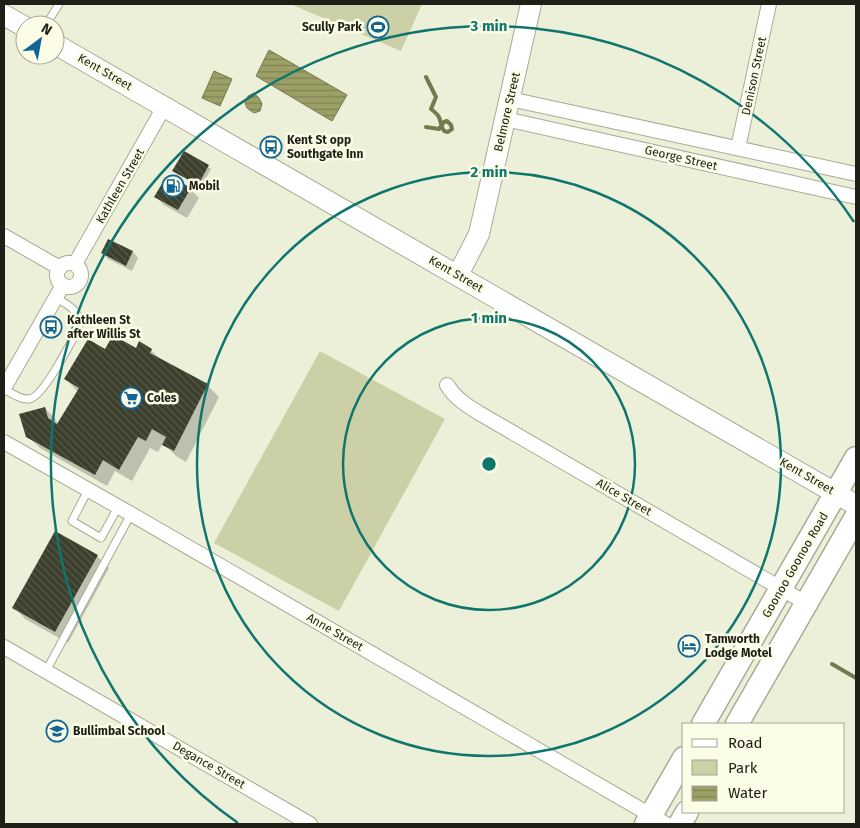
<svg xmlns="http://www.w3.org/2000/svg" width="860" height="828" viewBox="0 0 860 828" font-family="'Fira Sans',sans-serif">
<defs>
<pattern id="water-rules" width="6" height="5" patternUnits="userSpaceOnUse" patternTransform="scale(1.25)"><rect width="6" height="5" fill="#9ca066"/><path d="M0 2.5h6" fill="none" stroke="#7f8253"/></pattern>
<pattern id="building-back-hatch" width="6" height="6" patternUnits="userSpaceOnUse" patternTransform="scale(1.25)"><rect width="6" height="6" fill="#3d3f2d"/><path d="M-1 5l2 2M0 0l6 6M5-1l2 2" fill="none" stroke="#565849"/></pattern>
</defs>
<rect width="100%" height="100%" fill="#edf0d9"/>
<path fill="#ccd0a6" d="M290 4H422L401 51Z
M320 351 445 419 339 611 214 543Z"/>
<path fill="url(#water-rules)" stroke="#76794e" d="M269 50 347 95 332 121 256 76Z
M214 71 232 79 220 106 202 98Z
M254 93 259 98 262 104 260 111 254 113 247 108 245 103 248 96Z"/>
<path fill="#0003" d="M184 152 211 169 201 187 176 173Z
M190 189 199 198 187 218 164 205 156 197Z
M109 241 133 252 138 258 132 271 108 259 103 253Z
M136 349 151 350 161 360 207 385 219 397 186 462 176 456 163 443 158 452 150 448 132 481 115 471 107 486 40 448 28 436 45 408 56 420 58 426 78 392 66 379 106 351Z
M97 556 109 568 68 643 25 619 14 607Z"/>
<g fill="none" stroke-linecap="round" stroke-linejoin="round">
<path stroke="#76794e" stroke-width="4" d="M426 77 436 97 431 109C445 120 437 120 444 131L448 132 452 129 451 125 447 121 444 122 439 129 426 127
M832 664 856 678"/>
</g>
<path fill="url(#building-back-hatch)" d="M184 151 209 165 198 185 172 171Z
M170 176 191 188 178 210 154 197 166 177 169 178Z
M108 239 133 251 126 266 101 253Z
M113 335 136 348 139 341 152 349 150 353 208 384 174 451 162 445 166 437 152 429 146 441 138 437 119 470 103 460 95 475 26 437 19 414 45 407 48 418 57 424 79 388 64 379 88 339 105 349Z
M55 531 98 555 55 632 12 608Z"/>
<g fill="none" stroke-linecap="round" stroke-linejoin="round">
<g stroke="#a9ab96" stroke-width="9">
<path id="lane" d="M46 25 59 4
M4 389C11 393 21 400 29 399 43 398 73 339 79 326 80 310 68 305 56 298
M88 490 72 521 101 538 118 507
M46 671 131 514"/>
</g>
<g stroke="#a9ab96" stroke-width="16">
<path id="street" d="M510 99 856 174
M505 119 856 197
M738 148 769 4
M4 236 60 268
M57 275a12 12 0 1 1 24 0a12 12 0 1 1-24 0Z
M75 264 164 107
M447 385C455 398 466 405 479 413L806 603
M4 388 63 285
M4 442 131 514 666 824
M4 647 310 824"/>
</g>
<g stroke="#a9ab96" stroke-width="22">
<path id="secondary" d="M4 15 25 27
M55 44 856 505
M458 275 479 234 531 4"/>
</g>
<g stroke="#a9ab96" stroke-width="25">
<path id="primary" d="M703 724 856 458
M737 724 856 517
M646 824 684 758
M680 824 687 812"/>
</g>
<use href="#lane" stroke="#fff" stroke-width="7"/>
<use href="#street" stroke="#fff" stroke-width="14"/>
<use href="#secondary" stroke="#fff" stroke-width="20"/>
<use href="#primary" stroke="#fff" stroke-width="22"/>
</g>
<g fill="none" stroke="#0f766e" stroke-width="2.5">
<circle cx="489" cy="464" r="146"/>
<circle cx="489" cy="464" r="292"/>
<path d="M238 823A438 438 0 1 1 854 222"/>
</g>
<defs>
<g id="stadium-ring" transform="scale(1.125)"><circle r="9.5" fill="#fbfde6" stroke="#116495" stroke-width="1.5"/><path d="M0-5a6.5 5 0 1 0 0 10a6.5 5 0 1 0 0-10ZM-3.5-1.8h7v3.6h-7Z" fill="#116495"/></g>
<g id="bus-ring" transform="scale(1.125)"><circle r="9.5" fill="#fbfde6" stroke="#116495" stroke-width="1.5"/><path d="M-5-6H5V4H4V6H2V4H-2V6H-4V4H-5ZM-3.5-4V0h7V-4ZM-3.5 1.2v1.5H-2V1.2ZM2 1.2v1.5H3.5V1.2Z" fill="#116495"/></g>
<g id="fuel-ring" transform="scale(1.125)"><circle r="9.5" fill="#fbfde6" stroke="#116495" stroke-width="1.5"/><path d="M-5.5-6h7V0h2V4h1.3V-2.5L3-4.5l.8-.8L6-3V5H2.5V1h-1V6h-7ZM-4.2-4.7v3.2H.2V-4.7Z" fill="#116495"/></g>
<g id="supermarket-ring" transform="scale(1.125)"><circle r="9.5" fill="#fbfde6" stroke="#116495" stroke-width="1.5"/><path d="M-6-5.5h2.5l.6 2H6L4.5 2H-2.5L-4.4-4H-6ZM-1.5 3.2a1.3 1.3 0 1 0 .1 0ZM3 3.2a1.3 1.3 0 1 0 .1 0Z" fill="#116495"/></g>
<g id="hotel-ring" transform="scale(1.125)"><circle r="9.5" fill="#fbfde6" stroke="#116495" stroke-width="1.5"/><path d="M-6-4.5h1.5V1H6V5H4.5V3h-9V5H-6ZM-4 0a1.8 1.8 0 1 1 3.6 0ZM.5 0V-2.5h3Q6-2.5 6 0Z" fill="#116495"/></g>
<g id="school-ring" transform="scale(1.125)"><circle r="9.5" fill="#fbfde6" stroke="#116495" stroke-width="1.5"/><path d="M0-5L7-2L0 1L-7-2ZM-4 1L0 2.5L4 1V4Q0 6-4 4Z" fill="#116495"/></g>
</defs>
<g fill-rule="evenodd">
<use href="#stadium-ring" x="378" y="27"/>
<use href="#bus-ring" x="271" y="147"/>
<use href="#fuel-ring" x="173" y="186"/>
<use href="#bus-ring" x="51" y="327"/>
<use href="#supermarket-ring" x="131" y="398"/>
<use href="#hotel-ring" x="689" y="646"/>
<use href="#school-ring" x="57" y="731"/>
</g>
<g text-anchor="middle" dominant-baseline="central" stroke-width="5" stroke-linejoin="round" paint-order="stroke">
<g font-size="12" font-weight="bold" fill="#1f1f17" stroke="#fbfde6" text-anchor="start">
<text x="362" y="27" text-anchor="end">Scully Park</text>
<text x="287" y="140">Kent St opp<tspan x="287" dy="14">Southgate Inn</tspan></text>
<text x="189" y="186">Mobil</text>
<text x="67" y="320">Kathleen St<tspan x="67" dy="14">after Willis St</tspan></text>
<text x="147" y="398">Coles</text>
<text x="705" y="639">Tamworth<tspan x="705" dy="14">Lodge Motel</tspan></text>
<text x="73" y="731">Bullimbal School</text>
</g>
<g font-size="12" fill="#1f1f17" stroke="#fbfde6">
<text transform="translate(105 72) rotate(30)">Kent Street</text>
<text transform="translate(754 76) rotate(-78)">Denison Street</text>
<text transform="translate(507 112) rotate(-77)">Belmore Street</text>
<text transform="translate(681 158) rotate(13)">George Street</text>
<text transform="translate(120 186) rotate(-60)">Kathleen Street</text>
<text transform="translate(456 274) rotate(30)">Kent Street</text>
<text transform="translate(807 476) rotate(30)">Kent Street</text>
<text transform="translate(624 497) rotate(30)">Alice Street</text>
<text transform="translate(795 565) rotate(-60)">Goonoo Goonoo Road</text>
<text transform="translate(335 632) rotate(30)">Anne Street</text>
<text transform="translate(209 765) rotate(30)">Degance Street</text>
</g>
</g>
<circle cx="489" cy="464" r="8" fill="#0f766e" stroke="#fbfde6" stroke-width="2.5"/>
<g font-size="15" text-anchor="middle" font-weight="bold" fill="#0f766e" stroke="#fbfde6" stroke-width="5" stroke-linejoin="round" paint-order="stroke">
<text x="489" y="31">3 min</text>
<text x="489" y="177">2 min</text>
<text x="489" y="323">1 min</text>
</g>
<rect width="860" height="828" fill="none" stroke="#1f1f17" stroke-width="10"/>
<rect x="682" y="723" width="162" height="90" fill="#fbfde6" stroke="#a3a493"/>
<rect x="692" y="739" width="25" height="8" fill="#ffffff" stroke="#a3a493"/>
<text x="728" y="748" font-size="15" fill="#1f1f17">Road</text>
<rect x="692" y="760" width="25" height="15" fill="#ccd0a6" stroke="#a3a493"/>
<text x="728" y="773" font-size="15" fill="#1f1f17">Park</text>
<rect x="692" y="786" width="25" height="15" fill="url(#water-rules)" stroke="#a3a493"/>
<text x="728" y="798" font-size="15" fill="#1f1f17">Water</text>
<g transform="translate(40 40) rotate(32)"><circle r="24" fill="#fbfde6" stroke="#a3a493"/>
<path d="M0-4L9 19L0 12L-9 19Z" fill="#116495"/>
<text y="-8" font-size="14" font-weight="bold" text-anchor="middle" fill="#1f1f17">N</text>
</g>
</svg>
